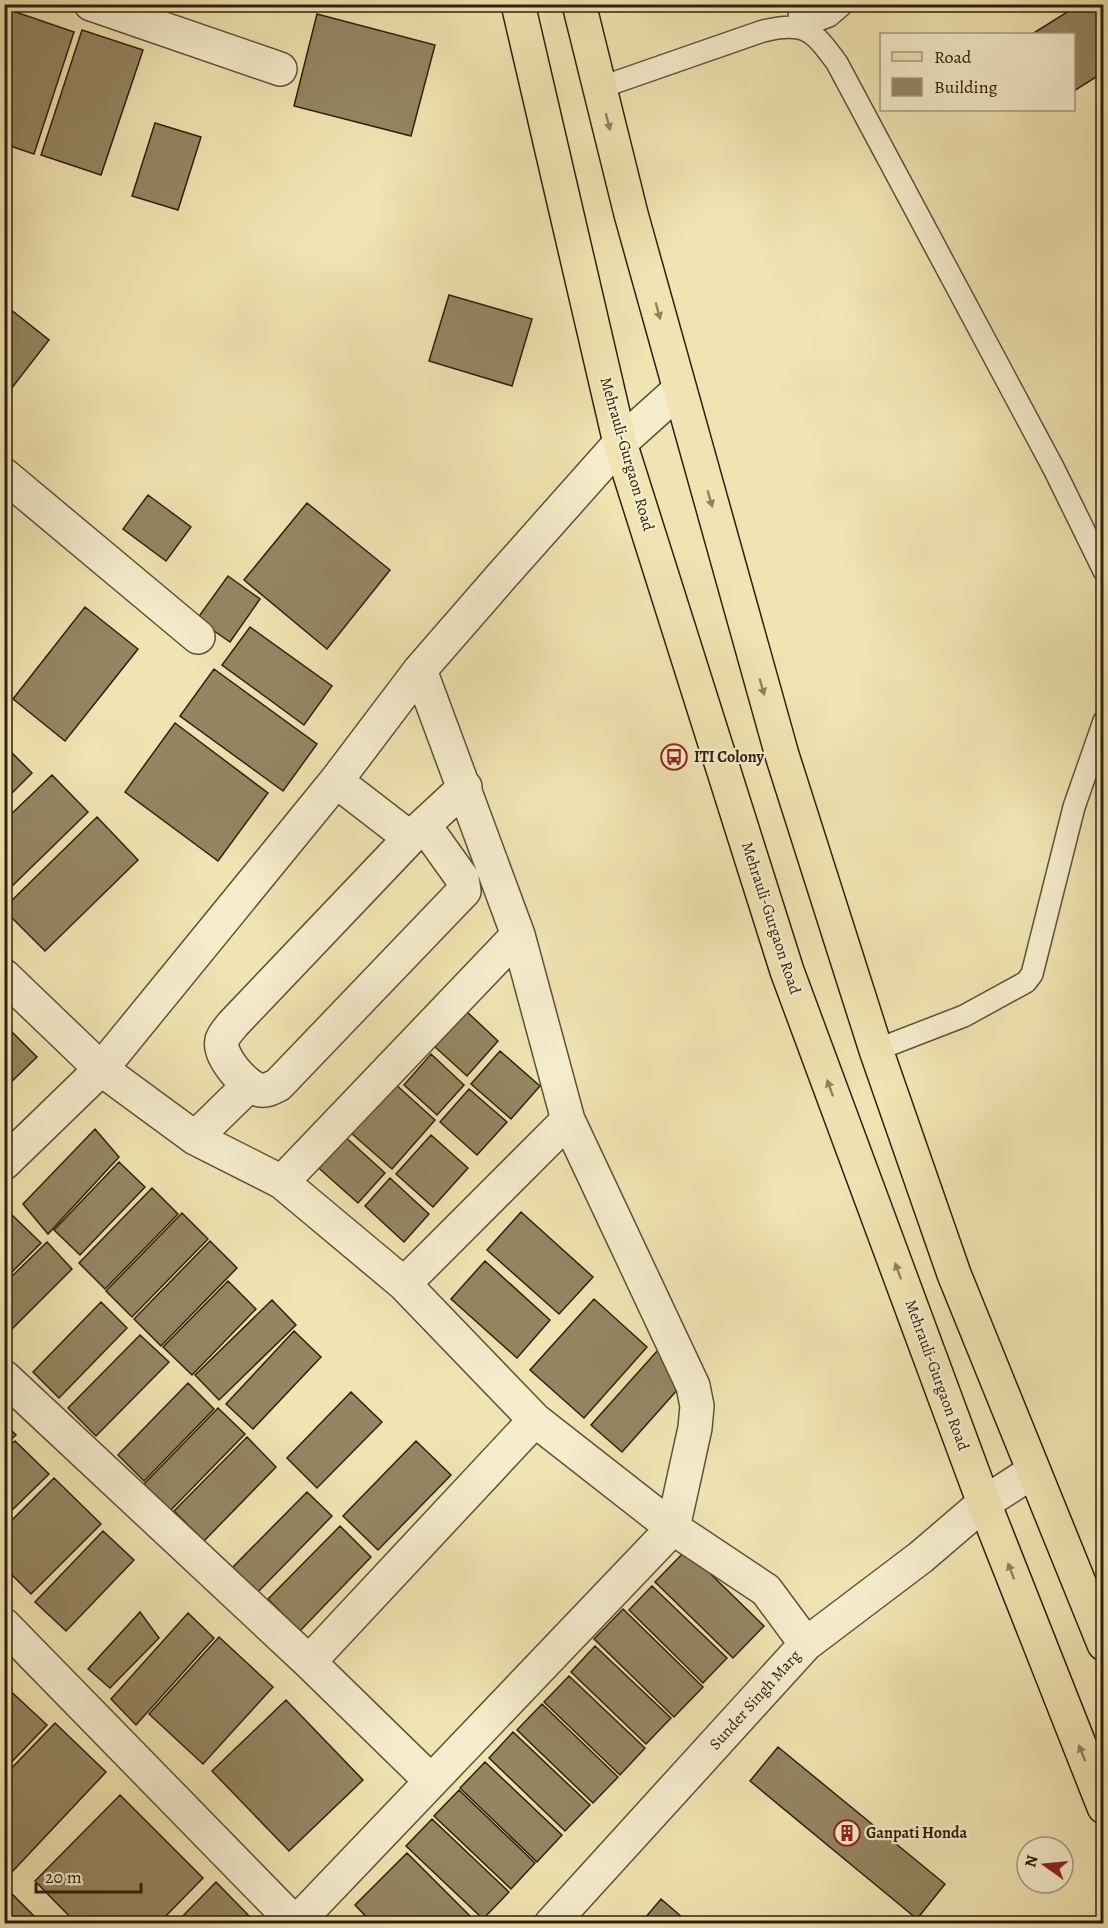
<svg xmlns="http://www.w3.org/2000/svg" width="1108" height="1928" viewBox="0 0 1108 1928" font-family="Alegreya,serif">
<rect width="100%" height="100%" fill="#f1e4b2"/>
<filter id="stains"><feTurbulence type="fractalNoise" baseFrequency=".00333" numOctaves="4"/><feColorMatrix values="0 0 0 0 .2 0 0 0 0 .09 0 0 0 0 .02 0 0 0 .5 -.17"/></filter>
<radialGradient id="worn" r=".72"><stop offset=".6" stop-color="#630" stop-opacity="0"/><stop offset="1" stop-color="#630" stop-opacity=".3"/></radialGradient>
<path fill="#958663" stroke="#31200d" stroke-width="1.5" d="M1080 4H1099L1104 12V72L1074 91V34H1032Z
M4 8 74 32 34 154 4 144Z
M317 14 435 45 411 136 294 106Z
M82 30 143 50 101 175 41 155Z
M155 123 201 137 178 210 132 196Z
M449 295 532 319 512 386 429 361Z
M10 309 49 340 4 398V317Z
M148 495 191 527 166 561 123 529Z
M307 503 390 570 327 649 244 580Z
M228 576 260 599 230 642 197 619Z
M85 607 138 649 65 741 13 699Z
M250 627 332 686 304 725 222 665Z
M214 669 317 744 283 791 180 716Z
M175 723 268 793 218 861 125 792Z
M4 745 32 773 4 801Z
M52 775 88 812 4 894V821Z
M97 817 138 860 45 951 4 910V908Z
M465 1010 498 1041 467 1076 434 1046Z
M4 1024 37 1057 4 1089Z
M500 1051 540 1086 511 1119 471 1084Z
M431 1054 464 1085 437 1115 404 1085Z
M394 1083 435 1120 392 1169 350 1132Z
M469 1089 507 1122 477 1155 440 1122Z
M95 1129 119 1157 48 1234 23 1204Z
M341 1133 385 1173 358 1203 313 1163Z
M431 1135 468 1168 433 1207 396 1174Z
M119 1162 145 1187 80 1255 54 1230Z
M390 1178 429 1214 404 1242 365 1206Z
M152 1188 178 1214 105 1289 79 1263Z
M521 1212 593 1277 559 1314 487 1250Z
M182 1213 208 1239 132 1317 106 1291Z
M12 1215 41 1243 4 1280V1223Z
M210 1241 237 1268 161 1346 134 1319Z
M47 1242 72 1269 4 1337V1284Z
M485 1261 550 1320 517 1358 451 1299Z
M228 1281 256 1309 192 1375 163 1347Z
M594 1299 647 1347 584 1418 530 1370Z
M272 1300 296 1325 219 1400 195 1375Z
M101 1302 127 1328 59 1398 33 1372Z
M294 1331 321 1357 253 1429 226 1404Z
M140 1335 169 1362 96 1436 68 1408Z
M658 1350 687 1379 622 1452 591 1425Z
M188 1383 214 1409 144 1481 118 1455Z
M351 1392 382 1422 317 1488 287 1458Z
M218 1408 245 1434 170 1511 143 1485Z
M4 1423 16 1435 4 1446Z
M247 1437 276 1467 204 1541 174 1511Z
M15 1441 49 1474 4 1518V1451Z
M416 1441 451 1475 378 1550 343 1516Z
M54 1478 101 1524 31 1594 4 1567V1528Z
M307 1492 332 1516 257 1593 232 1568Z
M340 1526 371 1557 300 1631 268 1599Z
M103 1531 134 1560 66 1631 35 1602Z
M686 1550 764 1626 733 1658 655 1582Z
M652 1586 727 1658 703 1683 629 1610Z
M623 1609 703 1687 674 1717 594 1639Z
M140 1612 159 1638 110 1688 88 1669Z
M188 1613 214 1638 136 1725 111 1699Z
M219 1637 273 1687 203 1764 149 1714Z
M595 1646 671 1718 646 1744 571 1672Z
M569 1676 645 1748 620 1775 544 1702Z
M4 1685 47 1725 4 1770Z
M286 1700 363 1780 289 1851 212 1771Z
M542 1704 618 1777 593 1803 517 1730Z
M55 1723 106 1772 11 1873 4 1867V1776Z
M513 1732 590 1805 565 1831 489 1758Z
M778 1747 945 1884 917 1919 750 1781Z
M485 1762 562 1835 537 1862 460 1788Z
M459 1790 535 1863 511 1889 434 1816Z
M120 1795 203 1878 158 1924H77L35 1881Z
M432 1819 509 1892 483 1919 406 1846Z
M407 1853 478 1924H373L355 1905Z
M216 1882 257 1924H175Z
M4 1886 42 1924H4Z
M661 1899 690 1924H640Z"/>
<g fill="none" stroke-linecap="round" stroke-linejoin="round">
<g stroke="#615136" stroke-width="24">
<path id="service" d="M799 4 800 27 829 16 843 4
M599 88 763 31C805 21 813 30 837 63L1054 469 1104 571
M876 1050 964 1016 1026 982 1032 974 1074 807 1104 721"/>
</g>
<g stroke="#615136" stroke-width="36">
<path id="minor" d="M91 4 280 69
M4 475 198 637
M336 781 410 838 465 787
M410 838 233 1024C230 1028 224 1034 222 1040 218 1056 245 1087 260 1090 267 1091 272 1088 278 1085L464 891 462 878 424 825
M4 976 101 1069 195 1138 282 1182 404 1284 535 1420 673 1528 766 1590 806 1644
M195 1138 249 1085
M4 1163 101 1069 336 781 420 670 500 578 620 443 679 390
M282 1182 518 935
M404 1284 568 1120
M4 1377 309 1662 431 1781
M4 1625 296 1924
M309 1662 535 1420
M296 1923 673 1528 695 1428 697 1406 693 1386 568 1120 518 935 420 670
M551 1924 806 1644 921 1557 984 1503 1032 1472"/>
</g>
<g stroke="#31200d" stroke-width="36">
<path id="primary" d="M518 4 620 443 787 971 984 1503 1104 1807
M579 4 631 214 782 755 876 1050 954 1274 1104 1644"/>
</g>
<use href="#service" stroke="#f6edcd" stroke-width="21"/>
<use href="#minor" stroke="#f6edcd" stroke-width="33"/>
<use href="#primary" stroke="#f1e4b2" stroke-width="33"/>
</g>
<defs><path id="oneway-solid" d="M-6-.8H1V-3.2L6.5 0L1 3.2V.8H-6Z" transform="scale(1.5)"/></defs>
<g fill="#918260">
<use href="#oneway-solid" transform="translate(608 122) rotate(76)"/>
<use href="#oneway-solid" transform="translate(658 311) rotate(75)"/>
<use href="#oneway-solid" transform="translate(710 499) rotate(74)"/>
<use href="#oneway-solid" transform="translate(762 687) rotate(74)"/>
<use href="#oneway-solid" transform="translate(830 1088) rotate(-110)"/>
<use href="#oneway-solid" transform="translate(898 1271) rotate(-110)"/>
<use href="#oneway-solid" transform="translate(1011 1571) rotate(-111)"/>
<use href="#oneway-solid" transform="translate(1082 1753) rotate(-112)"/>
</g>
<defs>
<g id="bus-ring" transform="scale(1.35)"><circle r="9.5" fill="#f6edcd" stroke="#8f2418" stroke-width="1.5"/><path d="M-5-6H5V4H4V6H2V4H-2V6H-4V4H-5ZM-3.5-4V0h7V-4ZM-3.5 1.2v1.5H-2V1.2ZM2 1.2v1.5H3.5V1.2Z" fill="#8f2418"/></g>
<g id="building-ring" transform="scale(1.35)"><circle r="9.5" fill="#f6edcd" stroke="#8f2418" stroke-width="1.5"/><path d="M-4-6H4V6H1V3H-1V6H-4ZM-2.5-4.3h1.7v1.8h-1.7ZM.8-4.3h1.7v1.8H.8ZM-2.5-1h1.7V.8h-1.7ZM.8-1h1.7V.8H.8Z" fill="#8f2418"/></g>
</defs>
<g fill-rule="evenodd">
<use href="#bus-ring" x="674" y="757"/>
<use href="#building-ring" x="847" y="1833"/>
</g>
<g text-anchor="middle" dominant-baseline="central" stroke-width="4.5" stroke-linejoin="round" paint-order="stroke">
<g font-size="16" fill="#31200d" stroke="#f6edcd">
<text transform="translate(627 454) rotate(74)">Mehrauli-Gurgaon Road</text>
<text transform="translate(771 918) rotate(72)">Mehrauli-Gurgaon Road</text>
<text transform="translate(937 1375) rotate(70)">Mehrauli-Gurgaon Road</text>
<text transform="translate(755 1700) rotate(-48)">Sunder Singh Marg</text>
</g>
<g font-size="16" font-weight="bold" fill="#31200d" stroke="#f6edcd" text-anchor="start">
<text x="694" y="757">ITI Colony</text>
<text x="866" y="1833">Ganpati Honda</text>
</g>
</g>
<rect width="1108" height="1928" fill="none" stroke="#f1e4b2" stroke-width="24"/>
<rect x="6" y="6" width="1096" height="1916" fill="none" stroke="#31200d" stroke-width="3"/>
<rect x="12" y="12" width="1084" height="1904" fill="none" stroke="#31200d" stroke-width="1.5"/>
<rect x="880" y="33" width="195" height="78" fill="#f6edcd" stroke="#a79b80" stroke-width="1.5"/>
<rect x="892" y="52" width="30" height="9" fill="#f1e4b2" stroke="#a79b80" stroke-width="1.5"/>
<text x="934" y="63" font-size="18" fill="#31200d">Road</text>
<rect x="892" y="78" width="30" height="18" fill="#958663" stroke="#a79b80" stroke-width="1.5"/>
<text x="934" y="93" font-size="18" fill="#31200d">Building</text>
<g transform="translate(1045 1865) rotate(285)"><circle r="28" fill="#f6edcd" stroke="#a79b80" stroke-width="1.5"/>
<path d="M0-4.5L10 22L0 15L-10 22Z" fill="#8f2418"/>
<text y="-9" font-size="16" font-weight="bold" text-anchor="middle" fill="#31200d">N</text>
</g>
<path d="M36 1883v9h105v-9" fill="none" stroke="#31200d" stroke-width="3"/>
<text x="45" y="1883" font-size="18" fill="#31200d" stroke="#f6edcd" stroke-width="4.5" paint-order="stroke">20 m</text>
<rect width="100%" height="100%" filter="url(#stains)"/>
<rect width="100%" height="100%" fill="url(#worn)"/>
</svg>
